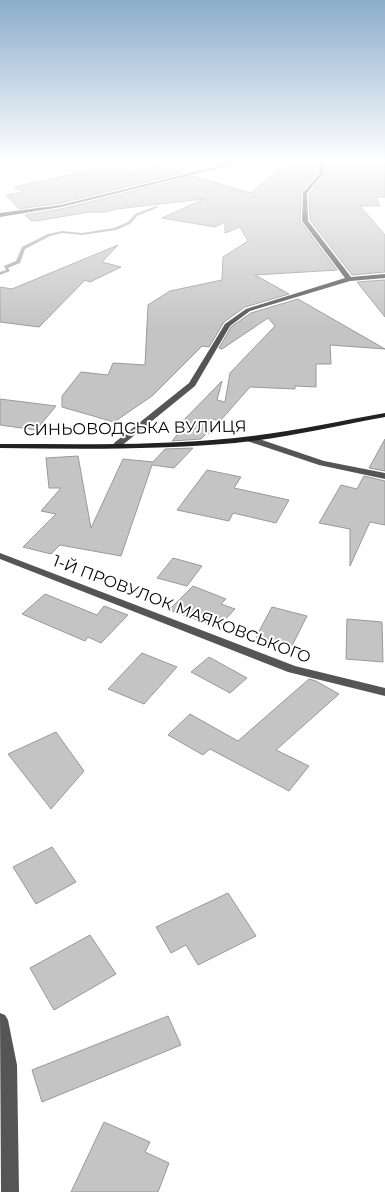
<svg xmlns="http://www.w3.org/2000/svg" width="385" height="1192" viewBox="0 0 385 1192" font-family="Montserrat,sans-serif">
<rect width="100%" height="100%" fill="#fff"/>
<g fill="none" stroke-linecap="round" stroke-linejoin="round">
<path fill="#a3a3a3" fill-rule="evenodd" d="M156 206 159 207 137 216 130 224 116 230 82 235 62 233 50 236 25 249 20 263 8 268 10 271 0 275V272L6 270 4 266 16 261 22 247 48 234 62 231 82 233 114 228 128 222 135 214Z"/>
</g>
<path fill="#c4c4c4" stroke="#999" d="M288 162H318L317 173 301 193 300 221 337 270 255 275 289 294 245 307 224 322 209 347 202 346 152 396 114 422 62 407V396L81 372 108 375 113 363 145 365 148 305 170 291 222 280 223 257 248 241 240 227 225 233V222L215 227 162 218 204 199 116 209 106 212H89L36 221 30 220 25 215 61 209 193 176 251 193Z
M326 162H385V197H376L380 206H360L385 235V272L352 275 310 220 309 194 324 175Z
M154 165 182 173 61 203 19 209 6 195 23 192 14 187 110 166 130 172Z
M118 245 102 262 121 267 90 282 85 280 39 327 0 322V287L12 289Z
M385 280V317L357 282Z
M298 299 385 349 330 345 331 364H316V387L295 386V389L250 387 220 421 212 419 209 434 207 433 201 439 172 441 183 428 177 427 222 381 217 400 225 402 230 373 275 326 268 318 222 349 219 348 231 327 251 313Z
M0 399 56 406 36 430 0 425Z
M385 439V471L369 468Z
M193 448 174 468 152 465 121 556 60 545 51 554 23 547 56 514 41 511 61 488H49L46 458 78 456 91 528 123 459 153 462 165 449Z
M207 470 241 477 234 488 289 500 276 523 233 513 229 521 177 510Z
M364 476 385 481V525L370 522 350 566V529L319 523 341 485 357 489Z
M173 558 202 566 187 586 157 578Z
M193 586 226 599 221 604 235 609 218 627 169 610Z
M45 594 97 615 104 606 128 615 101 643 88 637 85 641 22 614Z
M272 607 307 616 292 646 256 637Z
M347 619 382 622 383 662 346 659Z
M142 653 177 667 144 704 108 689Z
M209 657 247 678 230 693 191 672Z
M309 679 316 681 339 694 276 750 309 766 289 791 210 749 203 755 168 735 190 714 238 741Z
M56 732 84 771 51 809 8 754Z
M52 847 76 882 36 904 13 867Z
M228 893 256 936 198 965 186 945 171 953 156 927Z
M90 935 116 974 54 1010 30 968Z
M168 1016 181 1045 42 1102 32 1070Z
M104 1122 150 1142 145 1152 169 1163 158 1192H71Z"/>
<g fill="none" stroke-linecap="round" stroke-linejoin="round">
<path fill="#555" fill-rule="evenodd" d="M235 162H243L61 207 0 217V213L61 205Z
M320 162H324L323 174 307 193 308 221 351 277 385 274V278L350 281 250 311 230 326 195 386 120 447H114V443L189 383 225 324 246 309 345 278 302 221 303 193 319 174Z
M247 437H253L324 461 385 473V479L319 465 247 441Z
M0 553 295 666 385 688V696L288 672 0 559Z
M0 1013 5 1015 8 1020 17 1065 19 1192H1Z"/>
<path fill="#222" fill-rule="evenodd" d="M385 413V417C335 426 286 438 235 443 157 450 78 449 0 448V444C78 444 157 446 235 438 286 433 335 422 385 413Z"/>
</g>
<linearGradient id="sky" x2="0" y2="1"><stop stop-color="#8cadcc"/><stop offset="0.49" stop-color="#fff"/><stop offset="1" stop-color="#fff" stop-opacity="0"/></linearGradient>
<rect width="385" height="329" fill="url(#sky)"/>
<g text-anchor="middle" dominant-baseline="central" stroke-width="4" stroke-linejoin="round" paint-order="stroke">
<g font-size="16" fill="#000" stroke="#fff">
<text transform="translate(135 428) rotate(-1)">СИНЬОВОДСЬКА ВУЛИЦЯ</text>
<text transform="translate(182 609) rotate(21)">1-Й ПРОВУЛОК МАЯКОВСЬКОГО</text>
</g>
</g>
</svg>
